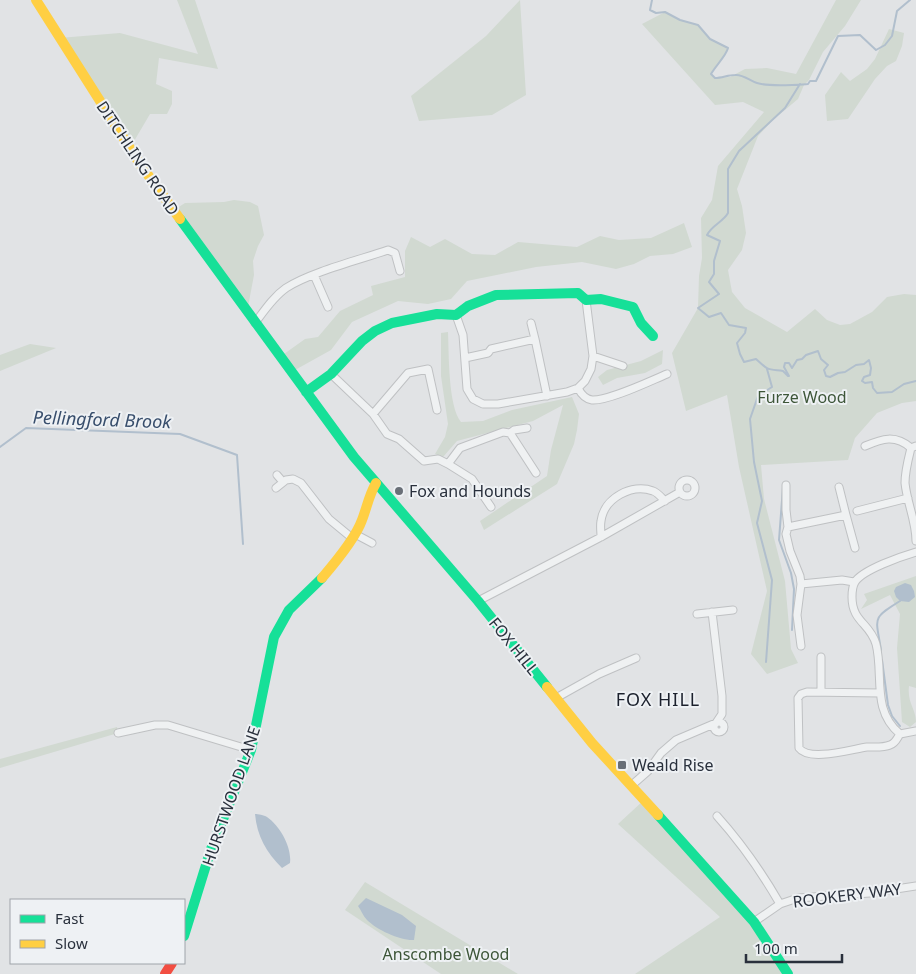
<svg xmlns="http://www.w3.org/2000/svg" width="916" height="974" viewBox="0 0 916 974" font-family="'Noto Sans',sans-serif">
<rect width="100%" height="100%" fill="#e1e3e5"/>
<path fill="#d1d9d1" d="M177 0H195L218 69 159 58 156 84 172 91V104L167 114H150L130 148 59 38 120 33 198 54Z
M520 0 526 95 492 115 419 121 411 96 486 36Z
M836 0H861L845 26 823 52 809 80 804 85 798 99 773 120 758 136 737 189 742 206 746 233 742 250 728 270 732 292 745 308 787 332 815 309 827 320 840 325 850 324 872 312 887 297 904 294 916 295V401L902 403 877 413 855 438 848 460 761 465 764 499 785 581 791 649 798 663 767 674 751 654 767 591 739 467 727 395 686 411 672 353 698 308 699 276 702 258 701 218 712 200 718 166 764 112 743 102 715 105 642 24 665 12 680 20 698 25 710 39 728 48C726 57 716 65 711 73L715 78 730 77 745 69 767 68 796 74Z
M889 29 904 33 902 46 896 61 887 66 875 79 848 119 827 121 825 95 841 72 850 81 867 69 875 59Z
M234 200 250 202 258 206 264 235 258 246 253 261 254 275 247 312 174 210 185 203 224 202Z
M684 223 692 247 673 254 650 256 634 264 616 269 582 262 536 267 467 281 451 299 428 304 398 301 352 322 331 350 295 370 284 354 305 339 318 337 340 311 373 295 371 286 405 277V251L411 237 430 247 445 239 472 254 495 255 518 242 577 247 600 236 619 240 651 238Z
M448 332C449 354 448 406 461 422L483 421 512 410 572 397 579 414 577 430 574 444 557 484 484 530 480 521 547 476 551 450 563 405 533 421 457 441 443 457 435 454 445 437 448 424 441 376V333Z
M30 344 56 348 0 371V355Z
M663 350 662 364 645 373 617 378 603 385 598 377 607 370 641 361Z
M916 576V688L909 686C907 703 916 709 916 722L910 727 902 722 897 648 900 614 890 595 861 609 867 600 864 594Z
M117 727 118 733 0 768V759Z
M644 800 754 922 788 974H635L720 917 618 824Z
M365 882 518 974H441L345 910Z"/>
<path fill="#b1bfcd" d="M905 583 911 585 914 591 915 597 909 602 900 601 896 597 894 591 896 587Z
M255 814C258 814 264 815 267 817 280 826 292 847 290 863L282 868C266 852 257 836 255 814Z
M366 898 402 915 416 926 414 940C401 941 377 930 367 920 363 916 361 910 358 906Z"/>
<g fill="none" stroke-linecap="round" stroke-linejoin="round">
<path stroke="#b1bfcd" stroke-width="2" d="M652 0 650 10 656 13 665 12 680 20 698 25 710 39 728 48C726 56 716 65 711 74L715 78C722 78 728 75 735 75 743 74 750 81 757 83 770 87 794 85 808 84L810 81H816L838 36 860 35 876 50 885 45 892 36 897 11 910 0
M800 84 785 108 739 151 728 169V213C723 222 712 225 707 235L720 241 714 261V274L709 282 719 294 698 308 709 317 721 313 729 325 746 328 745 333 737 343 740 354 744 362 756 359C769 371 767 369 783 371L788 376H789L784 367 785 363H789L792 368 797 360 802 359 806 355 818 351 821 359 828 365 824 370 826 376 830 377 838 373 845 372 856 365 864 364 869 360 871 368 870 375 864 377 862 381 865 383 872 382 873 388 877 393 892 392 904 384 916 381
M0 447 26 428 180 434 237 455 243 544
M783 487 779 540 791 573 794 589 792 630
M881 650C876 617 871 619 900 601
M882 660 888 705 892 716 900 726
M766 662 772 580 757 523 762 501 754 462 750 419 758 396 772 387 767 369"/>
<g stroke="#bfc1c3" stroke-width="9">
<path id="street" d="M314 275 328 307
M456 315 463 335 467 389 473 399 483 404H498L567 392 578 388 585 381 591 369 593 356 586 300
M255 323C264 311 273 297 286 288 311 272 359 260 388 250L395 253 400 271
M531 323 535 339
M593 356 623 366
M465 358 488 353 491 349 535 339 547 396
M331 374 373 414 387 434 399 439 424 461 438 459 448 464 472 479 491 507
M578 388C581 394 585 399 592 400 609 401 650 381 667 374
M373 414 408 373 428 369 437 410
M510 433 536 473
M865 446C882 439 895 434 911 448
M916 446 911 448C908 460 905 471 905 483 907 503 916 521 916 541
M448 464 460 448 503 432 510 433 514 430 527 428
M277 475 283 482
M679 488a8 8 0 1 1 16 0a8 8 0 1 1-16 0Z
M786 485V510L788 527 786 534 790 551 800 576 801 584 797 615 801 646
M276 488 286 480 293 479 301 483 329 519 352 538
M857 511 908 498
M846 515 855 548
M788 527 846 515 839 487
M355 534 372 543
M601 537C601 531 600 526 601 521 604 498 632 483 653 491 657 492 662 498 665 501
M916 552C902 556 862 570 855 582 852 587 852 592 852 597 852 622 870 623 876 644 884 675 871 710 900 734L916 731
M801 584 842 580 854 582
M478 601 601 537 680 492
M697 614 733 610
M821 657V692
M880 693 807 692 801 694 798 698 799 748C809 762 852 749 867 747 874 747 883 748 890 745 896 743 897 738 900 734
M556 698 599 674 636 658
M714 727a5 5 0 1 1 10 0a5 5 0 1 1-10 0Z
M118 733 155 725H168L251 750
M632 785 648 771 661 753 676 740 716 723 722 714V696L712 612
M717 816C743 845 761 871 780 904
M754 922 780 904 798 898 870 893 916 886"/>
</g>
<use href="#street" stroke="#eff1f2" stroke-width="7"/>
<path stroke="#16e098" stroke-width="10" d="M180 219 354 457 478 601 547 687
M306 392 331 374 362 341 375 331 392 323 437 314 456 315 468 306 496 295 578 293 586 300 601 299 633 307 641 323 653 336
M658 815 754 922 788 974
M184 936 211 849 251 750 274 637 289 610 322 578"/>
<path stroke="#ffcf43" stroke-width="10" d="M36 0 140 164 180 219
M322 578C334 564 356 537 362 520 367 507 369 495 376 483
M547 687 592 743 658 815"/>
<path stroke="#f24e42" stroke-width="10" d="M165 974 172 963"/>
</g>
<g fill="#696f77" stroke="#eef1f4" stroke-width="2">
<circle cx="399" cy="491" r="5"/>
<rect x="617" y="760" width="10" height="10" rx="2.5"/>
</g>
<g text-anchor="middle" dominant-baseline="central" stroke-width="4" stroke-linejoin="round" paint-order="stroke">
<g font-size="16" fill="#29303c" stroke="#eef1f4">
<text transform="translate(138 158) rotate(56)">DITCHLING ROAD</text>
<text transform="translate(514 646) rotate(51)">FOX HILL</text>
<text transform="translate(231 796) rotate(-71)">HURSTWOOD LANE</text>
<text transform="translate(847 895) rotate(-7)">ROOKERY WAY</text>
</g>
<g font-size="16" fill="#3d5638" stroke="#eef1f4">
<text x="802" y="397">Furze Wood</text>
<text x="446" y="954">Anscombe Wood</text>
</g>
<g font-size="16" fill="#29303c" stroke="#eef1f4" text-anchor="start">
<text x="409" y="491">Fox and Hounds</text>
<text x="632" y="765">Weald Rise</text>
</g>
<g font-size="18" font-style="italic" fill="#384e6c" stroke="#eef1f4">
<text transform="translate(102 419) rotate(2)">Pellingford Brook</text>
</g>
<g font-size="18" letter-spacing="1" fill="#1c212d" stroke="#eef1f4">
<text x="658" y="699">FOX HILL</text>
</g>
</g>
<rect x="10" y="899" width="175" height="65" fill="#eef1f4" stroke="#9fa4aa"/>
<rect x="20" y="915" width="25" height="8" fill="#16e098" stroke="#9fa4aa"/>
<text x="55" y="924" font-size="15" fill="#29303c">Fast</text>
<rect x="20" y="940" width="25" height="8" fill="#ffcf43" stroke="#9fa4aa"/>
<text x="55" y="949" font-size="15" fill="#29303c">Slow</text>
<path d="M746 954v8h96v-8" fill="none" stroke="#29303c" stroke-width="2.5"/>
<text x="754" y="954" font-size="15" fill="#29303c" stroke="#eef1f4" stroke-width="4" paint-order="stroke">100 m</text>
</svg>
